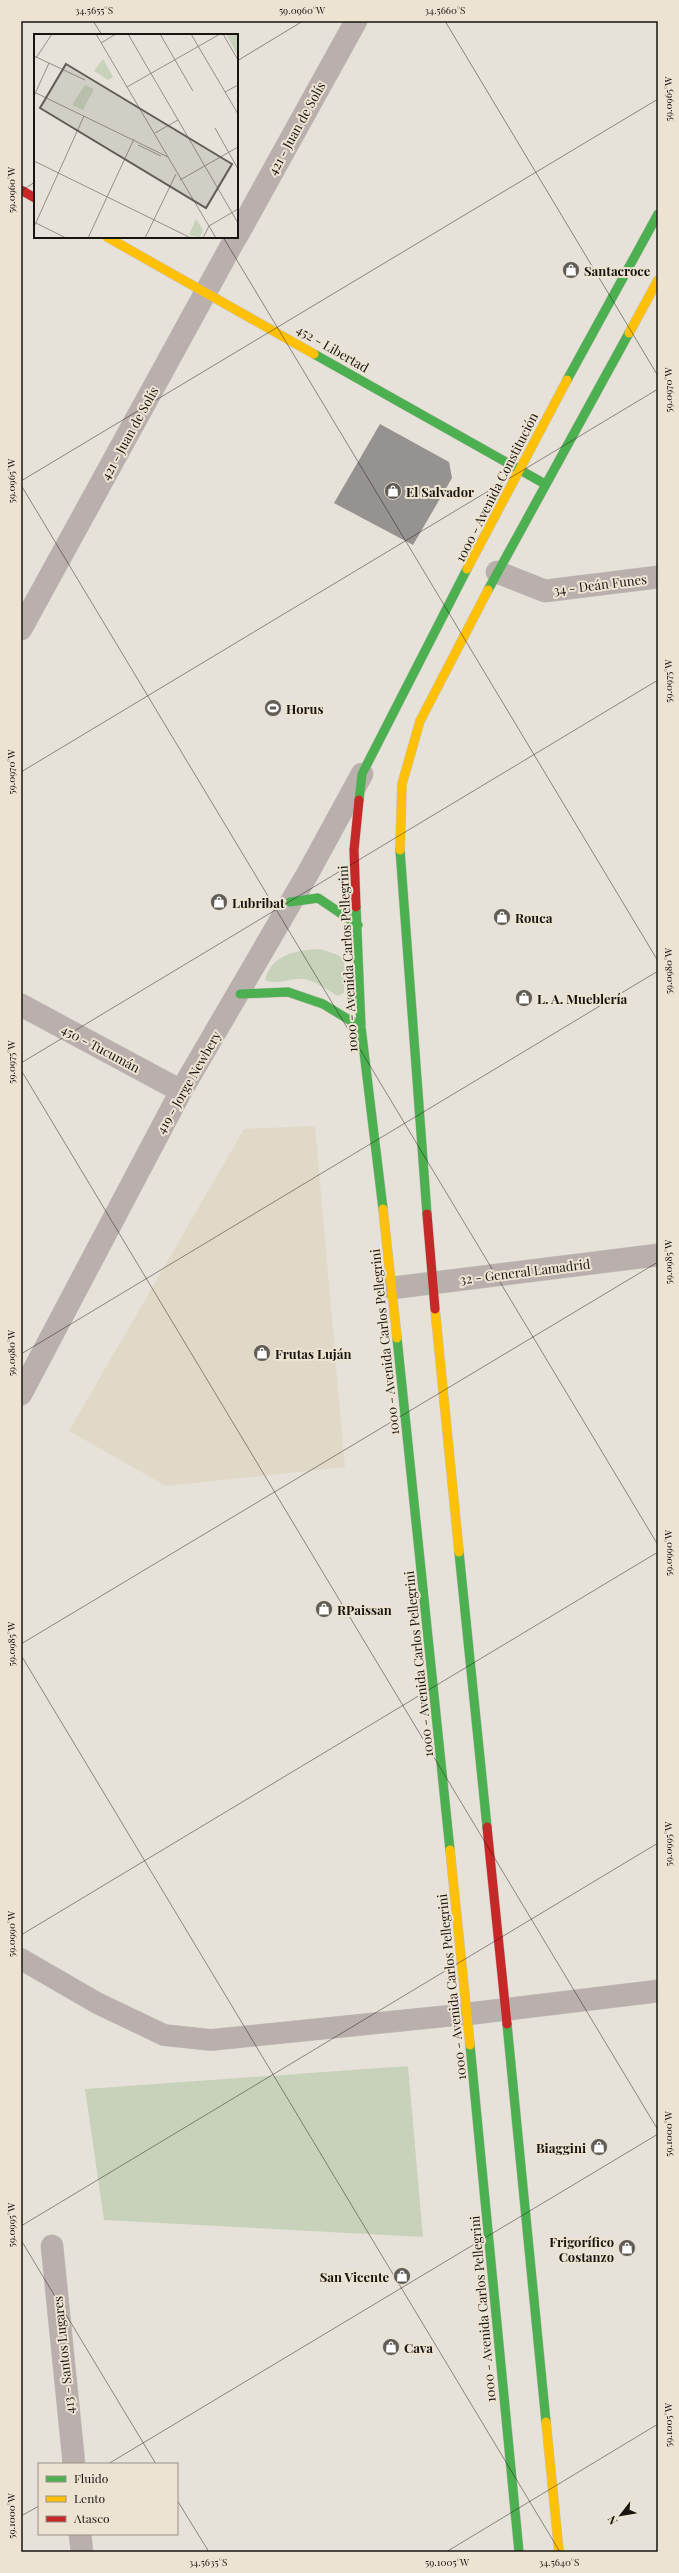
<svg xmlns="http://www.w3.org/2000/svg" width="679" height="2573" viewBox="0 0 679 2573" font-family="'Playfair Display',serif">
<rect width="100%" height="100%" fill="#e6e2d9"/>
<path fill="#e1d9c8" d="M315 1126 345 1467 166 1486 69 1431 244 1129Z"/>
<path fill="#c8d2bb" d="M320 949 338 955 344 960V993L338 996C328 990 316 982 305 979 292 977 276 986 265 980 272 954 296 950 320 949Z
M408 2066 423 2237 104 2220 85 2089Z"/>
<path fill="#969290" d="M380 424 449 462 452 478 413 545 334 503Z"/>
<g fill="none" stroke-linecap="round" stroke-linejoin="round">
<g stroke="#c4c0ba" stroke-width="22">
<path id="lane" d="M21 1959 97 2003 164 2035 211 2040 467 2014"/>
</g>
<g stroke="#c4c0ba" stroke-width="23">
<path id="street" d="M237 236 356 21
M497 572 545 591 658 577
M21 629 236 237
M21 1005 181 1091
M392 1288 658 1255
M21 1394 181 1091 308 873 362 774
M467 2014 658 1991
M52 2246 74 2464
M80 2534 82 2552"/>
</g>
<g stroke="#c4c0ba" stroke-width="10">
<path id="fast" d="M314 354 545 484
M567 380 658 214
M488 590 629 333
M359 800 362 774 467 569
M400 850 427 1214
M290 902 318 898 358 925
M356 907 361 1027 383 1209
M240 994 288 992 323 1004 361 1027
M397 1338 450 1850
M459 1552 487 1827
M507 2024 546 2422
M470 2045 519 2552"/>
</g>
<g stroke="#c4c0ba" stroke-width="10">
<path id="slow" d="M107 237 314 354
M629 333 658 280
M467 569 567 380
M400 850 402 784 420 721 488 590
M383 1209 397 1338
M435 1309 459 1552
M450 1850 470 2045
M546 2422 559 2552"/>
</g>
<g stroke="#c4c0ba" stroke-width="10">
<path id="jam" d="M21 190 35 198
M356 907 354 850 359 800
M427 1214 435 1309
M487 1827 507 2024"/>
</g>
<use href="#lane" stroke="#b9afad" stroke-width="21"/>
<use href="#street" stroke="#b9afad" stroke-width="22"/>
<use href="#fast" stroke="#4caf50" stroke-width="9"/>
<use href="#slow" stroke="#ffc107" stroke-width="9"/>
<use href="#jam" stroke="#c62828" stroke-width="9"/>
</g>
<path fill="none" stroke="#181510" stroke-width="1" stroke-opacity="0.45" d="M93 21 102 35M445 21 658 376M237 61 303 21M21 191 35 182M223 237 658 961M21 481 658 99M21 485 658 1545M21 772 658 389M21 1063 658 680M21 1070 658 2130M21 1354 658 971M21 1644 658 1262M21 1655 560 2552M21 1935 658 1552M21 2226 658 1843M21 2240 156 2464M108 2464 658 2134M177 2500 209 2552M21 2516 39 2506M446 2552 658 2424"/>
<defs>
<g id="shop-disc" transform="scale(0.9)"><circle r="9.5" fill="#605d56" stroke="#ece3d3"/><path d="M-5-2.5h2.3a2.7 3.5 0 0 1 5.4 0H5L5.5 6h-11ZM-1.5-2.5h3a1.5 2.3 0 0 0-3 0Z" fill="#fff"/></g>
<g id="stadium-disc" transform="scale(0.9)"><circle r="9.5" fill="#605d56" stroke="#ece3d3"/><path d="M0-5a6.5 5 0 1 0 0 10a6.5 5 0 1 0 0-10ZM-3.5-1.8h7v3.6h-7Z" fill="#fff"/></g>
</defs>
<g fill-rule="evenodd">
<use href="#shop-disc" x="571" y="270"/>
<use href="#shop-disc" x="393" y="491"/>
<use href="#stadium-disc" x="273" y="708"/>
<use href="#shop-disc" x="219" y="902"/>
<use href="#shop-disc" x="502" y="917"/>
<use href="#shop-disc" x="524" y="998"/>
<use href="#shop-disc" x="262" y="1353"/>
<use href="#shop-disc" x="324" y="1609"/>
<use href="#shop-disc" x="599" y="2147"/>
<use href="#shop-disc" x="627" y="2248"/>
<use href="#shop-disc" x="402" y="2276"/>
<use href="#shop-disc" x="391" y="2347"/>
</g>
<g text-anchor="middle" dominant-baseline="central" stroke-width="4" stroke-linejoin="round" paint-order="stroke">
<g font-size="13" fill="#181510" stroke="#ece3d3">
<text transform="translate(296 128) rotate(-61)">421 - Juan de Solís</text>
<text transform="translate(333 348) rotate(30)">452 - Libertad</text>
<text transform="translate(129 433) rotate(-61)">421 - Juan de Solís</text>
<text transform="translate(496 487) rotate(-63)">1000 - Avenida Constitución</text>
<text transform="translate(600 584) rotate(-7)">34 - Deán Funes</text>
<text transform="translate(347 959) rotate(-93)">1000 - Avenida Carlos Pellegrini</text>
<text transform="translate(101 1048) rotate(28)">450 - Tucumán</text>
<text transform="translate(188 1082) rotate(-60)">419 - Jorge Newbery</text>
<text transform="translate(525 1271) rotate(-7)">32 - General Lamadrid</text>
<text transform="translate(384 1342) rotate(-96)">1000 - Avenida Carlos Pellegrini</text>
<text transform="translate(418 1664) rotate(-96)">1000 - Avenida Carlos Pellegrini</text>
<text transform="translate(451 1987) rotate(-96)">1000 - Avenida Carlos Pellegrini</text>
<text transform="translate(482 2309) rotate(-95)">1000 - Avenida Carlos Pellegrini</text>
<text transform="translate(63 2355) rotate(-96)">413 - Santos Lugares</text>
</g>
<g font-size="13" font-weight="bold" fill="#181510" stroke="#ece3d3" text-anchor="start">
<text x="584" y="270">Santacroce</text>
<text x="406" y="491">El Salvador</text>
<text x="286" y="708">Horus</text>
<text x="232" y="902">Lubribat</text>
<text x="515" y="917">Rouca</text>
<text x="537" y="998">L. A. Mueblería</text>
<text x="275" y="1353">Frutas Luján</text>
<text x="337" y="1609">RPaissan</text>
<text x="586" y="2147" text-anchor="end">Biaggini</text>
<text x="614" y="2241" text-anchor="end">Frigorífico<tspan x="614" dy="15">Costanzo</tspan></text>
<text x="389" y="2276" text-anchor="end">San Vicente</text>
<text x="404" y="2347">Cava</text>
</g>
</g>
<g transform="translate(34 34)">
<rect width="204" height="204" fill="#e6e2d9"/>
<path d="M192 0H204V22ZM69 25 79 43 74 46 60 37ZM51 51 60 55 49 76 38 71ZM162 185 169 196 166 204 155 201Z" fill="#c8d2bb"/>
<path fill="none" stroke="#949089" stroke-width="1" d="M62 0 134 123M94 0 204 189M126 0 159 57M157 0 204 80M189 0 204 26M67 9 82 0M0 22 51 46M2 24 18 0M93 53 186 0M0 58 134 123 182 204M191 58 204 51M0 62 15 29M181 94 204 135M121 99 144 86M104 111 127 122M0 127 157 204M146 146 204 113M0 188 32 204M0 193 50 82M54 204 100 105M111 204 142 140M169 204 175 192 204 175"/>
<path fill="#605d56" fill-opacity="0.15" stroke="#605d56" stroke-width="2" d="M32 30 198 130 172 174 6 74Z"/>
<rect width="204" height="204" fill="none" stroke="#181510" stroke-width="2"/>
</g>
<rect width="679" height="2573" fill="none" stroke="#ece3d3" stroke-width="44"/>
<rect x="38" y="2463" width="140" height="72" fill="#ece3d3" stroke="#979185"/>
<rect x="46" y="2476" width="20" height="6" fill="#4caf50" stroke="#979185"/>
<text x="74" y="2483" font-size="12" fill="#181510">Fluido</text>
<rect x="46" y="2496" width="20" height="6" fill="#ffc107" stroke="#979185"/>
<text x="74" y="2503" font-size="12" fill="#181510">Lento</text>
<rect x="46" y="2516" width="20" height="6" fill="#c62828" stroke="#979185"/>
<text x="74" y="2523" font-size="12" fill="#181510">Atasco</text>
<g transform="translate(621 2515) rotate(239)" stroke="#ece3d3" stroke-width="3" paint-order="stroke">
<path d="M0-3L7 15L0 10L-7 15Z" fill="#181510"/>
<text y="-6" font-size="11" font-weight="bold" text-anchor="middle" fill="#181510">N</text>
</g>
<rect x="22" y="22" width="635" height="2529" fill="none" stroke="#181510" stroke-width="1.5"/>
<g font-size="10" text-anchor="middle" fill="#181510">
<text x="94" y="14">34.5655°S</text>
<text x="302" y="14">59.0960°W</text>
<text x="445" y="14">34.5660°S</text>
<text transform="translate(668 99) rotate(-90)" y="4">59.0965°W</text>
<text transform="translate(11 190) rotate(-90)" y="4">59.0960°W</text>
<text transform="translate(668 390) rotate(-90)" y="4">59.0970°W</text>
<text transform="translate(11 481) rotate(-90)" y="4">59.0965°W</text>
<text transform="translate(668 681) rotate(-90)" y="4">59.0975°W</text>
<text transform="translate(11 772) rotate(-90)" y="4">59.0970°W</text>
<text transform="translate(668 971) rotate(-90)" y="4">59.0980°W</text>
<text transform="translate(11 1062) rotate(-90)" y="4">59.0975°W</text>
<text transform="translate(668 1262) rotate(-90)" y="4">59.0985°W</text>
<text transform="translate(11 1353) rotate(-90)" y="4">59.0980°W</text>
<text transform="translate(668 1553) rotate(-90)" y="4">59.0990°W</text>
<text transform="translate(11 1644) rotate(-90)" y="4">59.0985°W</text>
<text transform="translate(668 1844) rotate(-90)" y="4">59.0995°W</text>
<text transform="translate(11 1934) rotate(-90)" y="4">59.0990°W</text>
<text transform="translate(668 2134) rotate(-90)" y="4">59.1000°W</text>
<text transform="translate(11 2225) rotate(-90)" y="4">59.0995°W</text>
<text transform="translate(668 2425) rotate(-90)" y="4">59.1005°W</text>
<text transform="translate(11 2516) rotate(-90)" y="4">59.1000°W</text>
<text x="208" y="2566">34.5635°S</text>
<text x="447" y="2566">59.1005°W</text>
<text x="559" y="2566">34.5640°S</text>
</g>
</svg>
